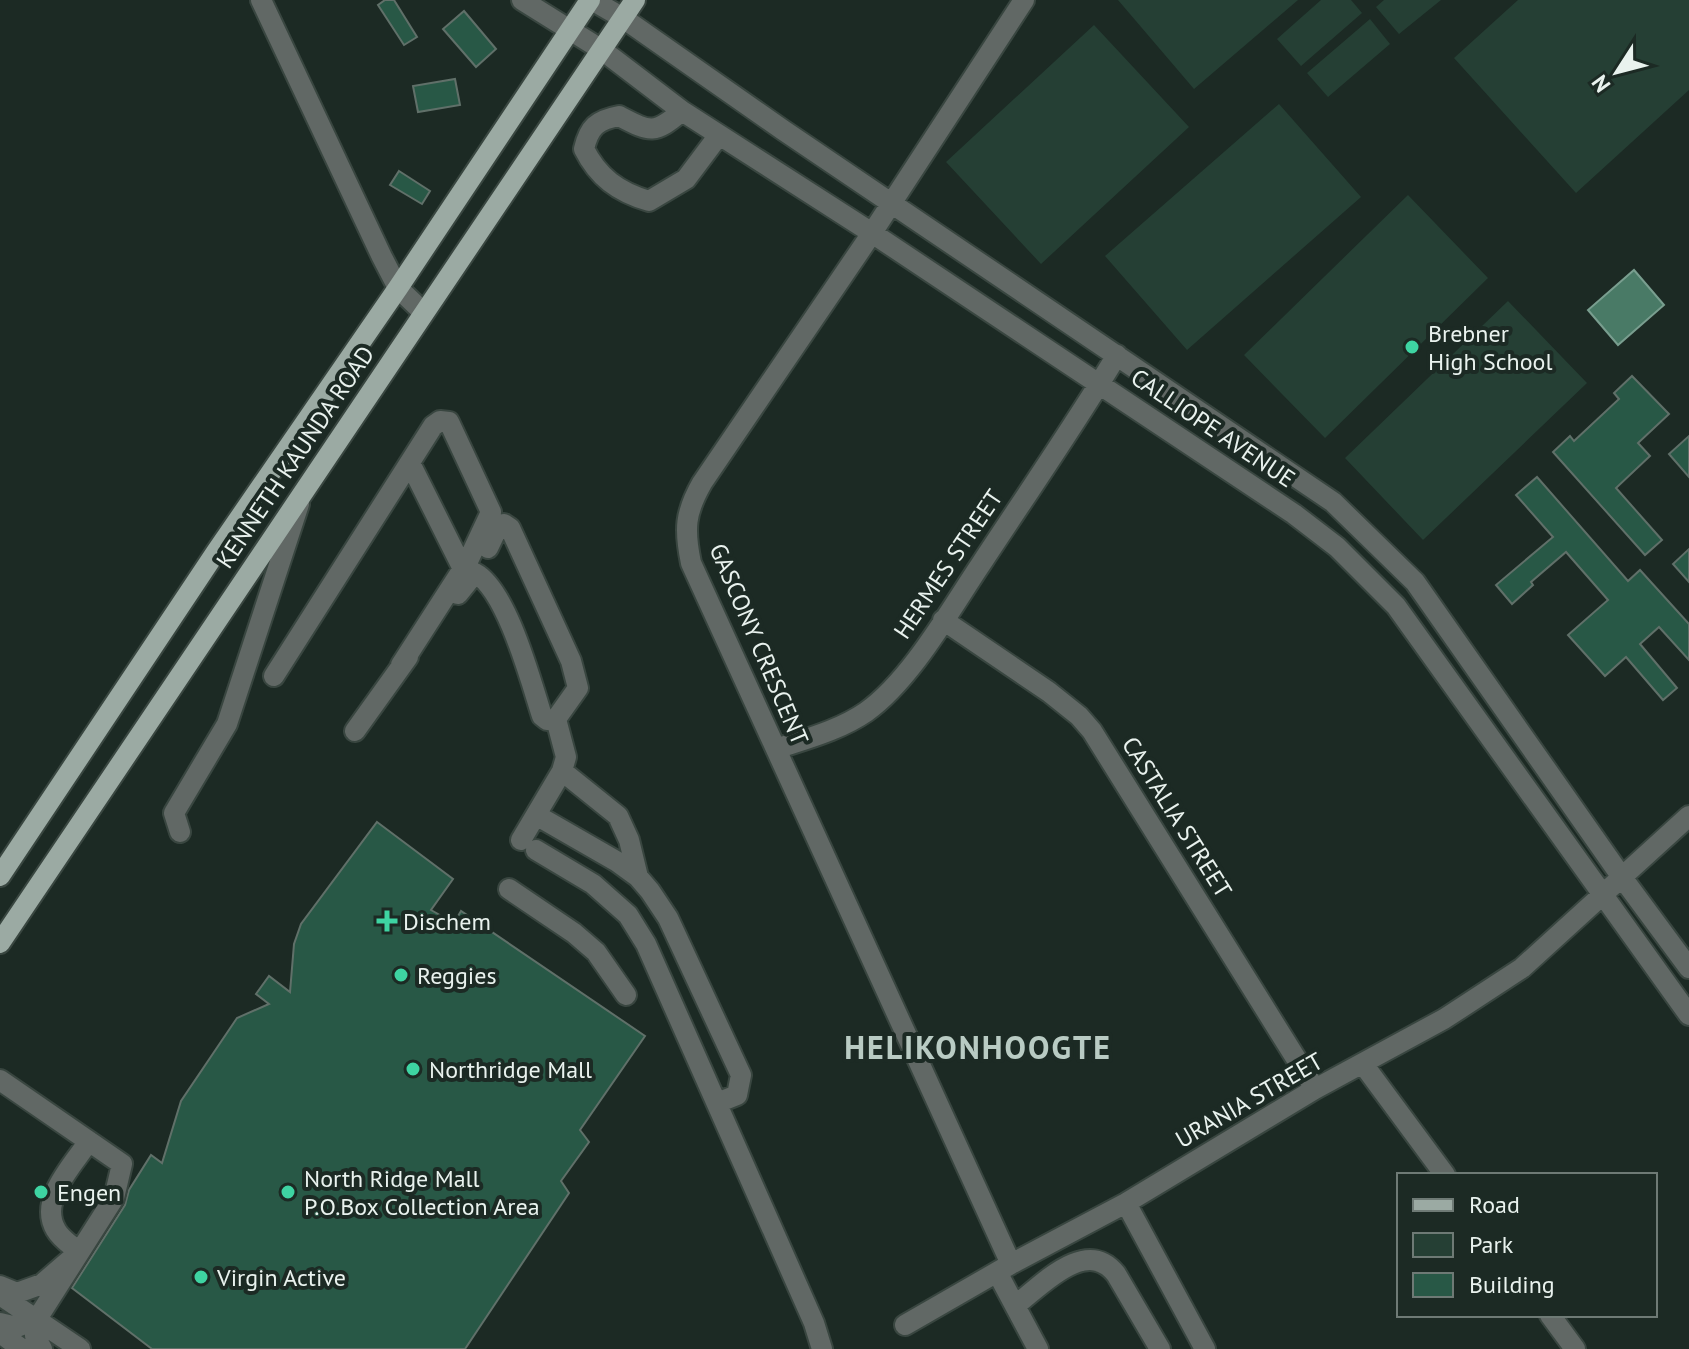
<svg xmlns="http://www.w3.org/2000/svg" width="1689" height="1349" viewBox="0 0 1689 1349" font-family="'PT Sans',sans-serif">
<rect width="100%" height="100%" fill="#1c2a24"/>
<path fill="#253f34" d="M1118 0H1298L1194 89Z
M1321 0H1351L1362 13 1301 66 1277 39Z
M1384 0H1441L1399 34 1376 7Z
M1518 0H1689V90L1576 193 1454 58Z
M1370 19 1390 44 1328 97 1307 73Z
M1094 25 1189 127 1041 264 946 162Z
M1279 104 1361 197 1187 350 1105 256Z
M1408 195 1488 278 1325 438 1244 355Z
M1508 301 1587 383 1423 540 1345 458Z"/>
<path fill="#497a66" stroke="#799e8f" stroke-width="2" d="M1634 270 1664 305 1618 345 1588 310Z"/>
<path fill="#285846" stroke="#607069" stroke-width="2" d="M385 0H394L417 37 404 45 378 5Z
M464 11 496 49 476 67 443 29Z
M455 79 460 105 418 112 413 86Z
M399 171 430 191 422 204 390 185Z
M1632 376 1669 414 1638 443 1650 456 1616 488 1662 540 1645 555 1553 452 1570 436 1574 441 1619 399 1614 393Z
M1689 436V477L1669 454Z
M1537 477 1628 581 1640 570 1689 624V660L1659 627 1640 644 1677 688 1663 700 1626 657 1605 676 1568 635 1608 600 1566 552 1531 582 1533 585 1512 604 1496 585 1553 537 1516 495Z
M1689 549V582L1673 564Z
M377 822 453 879 431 910 454 923 461 911 645 1036 580 1130 589 1142 561 1181 569 1193 465 1349H152L72 1288 125 1205 129 1190 151 1155 162 1163 181 1101 237 1018 269 1004 256 994 269 976 290 992 294 944 301 924Z"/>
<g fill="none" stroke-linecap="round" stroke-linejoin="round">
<g stroke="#394640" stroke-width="24">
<path id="minor" d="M261 0 382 257 398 288 423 312
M522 0 602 50 682 111 872 233 1294 514 1337 547 1396 606 1689 1015
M592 0 623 18 783 130 1333 502 1415 582 1621 876 1689 968
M682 111C654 135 650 132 619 116 597 120 589 127 584 149 598 177 618 192 649 201L686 179 719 135
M410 463 461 565H464
M488 548 498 527 504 524 510 528 571 661 578 688 556 719 566 757 562 771 521 840
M458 594 475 573C507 590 531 682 542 716L547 720 556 719
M943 620 1049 692 1079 716 1092 731 1315 1089
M274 676 433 426 440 421 449 422 491 512 468 561 401 665
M355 731 408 657
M776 749C806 739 840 730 866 712 911 680 950 610 981 564 1027 494 1074 426 1117 355
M562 771 618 816 629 840 638 877
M536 815 616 861 638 877 650 891 668 918 741 1075 737 1095 717 1103
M180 832 174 813 227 724 299 504
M536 850 593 884 628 915 646 944 814 1323 822 1349
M509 889 574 933 596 952 626 995
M1363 1064 1445 1175
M0 1080 122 1164 114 1198 37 1319 35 1336 42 1349
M1126 1203 1205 1349
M1011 1264 691 563C684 529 685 513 702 483L872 233 1024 0
M997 1272 1038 1349
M0 1286 17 1293 42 1284 79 1252C71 1245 61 1239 56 1230 38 1200 73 1165 89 1141
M0 1295 80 1349
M1016 1305C1041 1286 1086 1236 1116 1274L1160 1349
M1550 1315 1575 1349
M0 1323 17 1327 37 1319
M905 1325 1011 1264 1126 1203 1315 1089 1444 1019 1522 968 1689 816
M0 1333 22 1349"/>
</g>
<g stroke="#394640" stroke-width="24">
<path id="major" d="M0 876 216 552 398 288 590 0
M0 943 635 0"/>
</g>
<use href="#minor" stroke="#616865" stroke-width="20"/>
<use href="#major" stroke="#9baaa3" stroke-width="20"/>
</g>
<g fill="#3ed4a2" stroke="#1c2a24" stroke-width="3">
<circle cx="1412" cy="347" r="8"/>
<path d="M383 909h8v8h8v8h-8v8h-8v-8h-8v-8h8z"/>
<circle cx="401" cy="975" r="8"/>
<circle cx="413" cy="1069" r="8"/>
<circle cx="41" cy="1192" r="8"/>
<circle cx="288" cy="1192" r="8"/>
<circle cx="201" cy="1277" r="8"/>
</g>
<g text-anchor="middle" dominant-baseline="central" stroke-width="8" stroke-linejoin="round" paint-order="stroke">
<g font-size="24" fill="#e9f2ee" stroke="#1c2a24" text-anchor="start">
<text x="1428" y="333">Brebner<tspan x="1428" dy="28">High School</tspan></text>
<text x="403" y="921">Dischem</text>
<text x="417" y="975">Reggies</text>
<text x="429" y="1069">Northridge Mall</text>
<text x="304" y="1178">North Ridge Mall<tspan x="304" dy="28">P.O.Box Collection Area</tspan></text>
<text x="57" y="1192">Engen</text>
<text x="217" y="1277">Virgin Active</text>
</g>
<g font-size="24" fill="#e9f2ee" stroke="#1c2a24">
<text transform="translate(1213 428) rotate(34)">CALLIOPE AVENUE</text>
<text transform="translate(295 457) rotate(-56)">KENNETH KAUNDA ROAD</text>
<text transform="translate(948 564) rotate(-56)">HERMES STREET</text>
<text transform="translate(759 644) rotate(67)">GASCONY CRESCENT</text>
<text transform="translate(1177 817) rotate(58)">CASTALIA STREET</text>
<text transform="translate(1249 1100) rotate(-30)">URANIA STREET</text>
</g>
<g font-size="32" font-weight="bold" letter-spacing="2" fill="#b9cbc3" stroke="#1c2a24">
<text x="978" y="1047">HELIKONHOOGTE</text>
</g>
</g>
<rect x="1397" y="1173" width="260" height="144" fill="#1c2a24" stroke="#6e7a75" stroke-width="2"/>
<rect x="1413" y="1199" width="40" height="12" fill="#9baaa3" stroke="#6e7a75" stroke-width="2"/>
<text x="1469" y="1213" font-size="24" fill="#e9f2ee">Road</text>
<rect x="1413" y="1233" width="40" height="24" fill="#253f34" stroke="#6e7a75" stroke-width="2"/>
<text x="1469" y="1253" font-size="24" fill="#e9f2ee">Park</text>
<rect x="1413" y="1273" width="40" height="24" fill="#285846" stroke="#6e7a75" stroke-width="2"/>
<text x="1469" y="1293" font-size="24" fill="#e9f2ee">Building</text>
<g transform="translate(1617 72) rotate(234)" stroke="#1c2a24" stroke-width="6" paint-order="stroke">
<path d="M0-6L14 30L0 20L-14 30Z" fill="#e9f2ee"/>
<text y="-12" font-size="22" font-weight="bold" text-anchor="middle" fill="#e9f2ee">N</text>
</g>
</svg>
